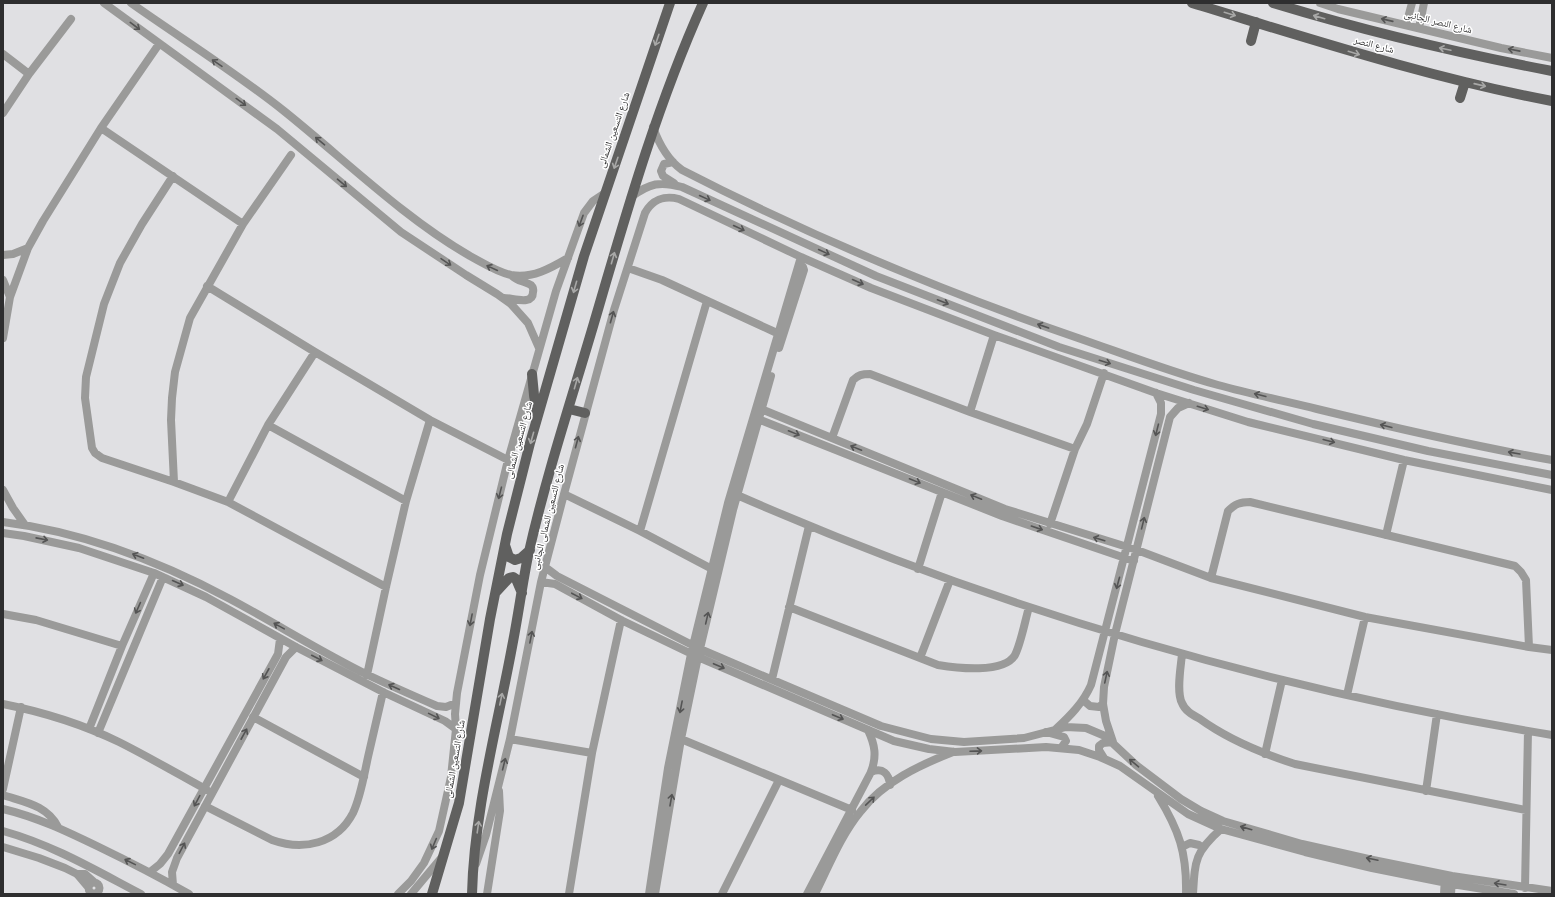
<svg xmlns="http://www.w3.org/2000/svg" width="1555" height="897" viewBox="0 0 1555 897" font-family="'Fira Sans','Noto Naskh Arabic',sans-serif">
<rect width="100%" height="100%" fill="#e0e0e3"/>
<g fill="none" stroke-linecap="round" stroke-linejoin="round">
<path stroke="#9a9a99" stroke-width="8" d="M104 3 277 129 401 232 466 275 497 294 511 304 528 323 539 348
M131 3C182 39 235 72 284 111 344 159 404 218 470 256 483 263 497 272 511 275 532 279 551 268 568 258
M1320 3 1338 9 1501 48 1552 58
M1406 25 1412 3
M1419 28 1424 3
M3 54 29 74
M3 113 29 74 71 19
M653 127C659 144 668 160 682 170 810 236 942 291 1078 338 1124 354 1171 372 1218 385 1251 394 1284 401 1317 409 1395 428 1473 446 1552 460
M101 128 243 224
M673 162 664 164 661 171 663 176 674 183
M173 176 142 224 120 263 104 304 86 377 85 398 92 448 95 453 102 458 174 482 228 502 386 587
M631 197C650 183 660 181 682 187L876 276 1059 347 1194 390 1313 424 1428 451 1552 475
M3 255 13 254 28 248
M628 268 662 280 777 333
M3 280 10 297
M207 286 315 352 430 420 508 460
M504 298C513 298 533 306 533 292 534 288 532 285 529 284 523 281 517 281 512 276
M3 338 10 297 28 248 43 221 101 128 159 44
M779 348 804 270 803 267 799 264
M761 409 1005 509 1137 550 1211 578 1365 617 1529 647 1552 650
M970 412 994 335
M758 419 1002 516 1134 561
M268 425 406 501
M832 438 853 380C858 375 862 374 870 374L970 412 1075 449
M174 482 171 420 172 398 175 372 190 318 243 224 291 155
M3 490 13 508 25 525
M564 494 640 531 712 569
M737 495C997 609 1272 689 1552 735
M228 502 268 425 315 352
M3 522C84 532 159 561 230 599 277 624 321 652 368 675 391 686 414 696 437 706L446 707 456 703
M1050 524 1075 449 1087 424 1104 373
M640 531 707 301
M3 533 24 536 79 548 154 573 206 597 296 647 383 692 445 721 456 729
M1386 535 1404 460
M545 567 557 576 700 649 881 726 931 739 964 742 1024 738 1066 727 1086 728 1105 736 1136 765 1181 799 1201 811 1223 821 1302 844 1373 860 1452 876 1552 891
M918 569 942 492
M1211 578 1228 511C1235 504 1240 502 1250 502L1515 566 1521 572 1526 580 1529 647
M541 582 555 584 621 620 698 657 894 741 929 749 955 752 1046 747 1079 750 1100 757 1120 766 1188 814 1221 829 1305 852 1372 868 1452 884 1514 894
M789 607 938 665C956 668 1004 674 1015 655 1021 643 1025 621 1029 607
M3 614 36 620 122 646
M1182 654C1181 666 1176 692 1182 703 1185 711 1193 715 1200 719 1229 740 1261 753 1295 764L1526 810
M920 658 950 580
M367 675 386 587 406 501 430 420
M772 679 809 526
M1347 695 1365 617
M1083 700 1090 706 1099 707 1103 704
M3 704C43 712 82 724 119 742 149 757 178 774 207 790
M253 717 364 777
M89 729 122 646 154 573
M1056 729C1070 716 1083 703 1091 685L1161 414V403L1156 393
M1046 732 1064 737 1066 741 1061 748
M98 733 163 577
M510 739 592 753
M681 739 852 810
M1265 754 1282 680
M1104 758 1099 750V746L1103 743 1113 742 1106 721 1103 704 1104 687 1115 634 1170 417 1178 408 1189 403
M871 772C883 767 889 774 890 785
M3 789 21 707
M1426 791 1437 714
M3 795C24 802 47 805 58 827
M1158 796C1179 830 1187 853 1186 894
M205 806 272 840C303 851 337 844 353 813 361 796 364 775 368 757 373 735 378 714 383 692
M3 809C37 817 68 832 99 847 130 862 159 877 189 894
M3 831C53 845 95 870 141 894
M3 847 39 858 65 868 77 874 88 887
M1182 847 1190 843 1199 845 1202 848
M476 864 486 835 510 739 541 582 564 494 614 310 645 213C652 200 664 195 679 199L801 257 871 288 994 335 1156 393 1248 422 1404 460 1552 490
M150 872 160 864 168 854 278 654 280 639
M77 874H85L94 882
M88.5 888a5.5 5.5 0 1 1 11 0a5.5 5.5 0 1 1-11 0Z
M173 885 172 872 177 858 286 657 296 647
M1525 888 1528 731
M398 894 411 881 424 863 439 831 451 777 456 729 455 714 457 693 480 575 508 460 556 291 584 213 593 201 605 193
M411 894 442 857
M487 894 500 811 499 791
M569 894 592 753 621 620
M649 894 668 768 691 654 728 503 801 257
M655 894 681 739 698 657 733 510 771 376
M722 894 779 780
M807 894 871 772C877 756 875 745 868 730
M815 894C829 866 841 835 861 811 883 782 920 765 953 752
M1193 894C1195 860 1195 852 1221 829
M1444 894 1445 877
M1451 894 1452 879"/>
<path stroke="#60605f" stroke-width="10" d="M1192 3C1311 39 1430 78 1552 101
M1273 3C1365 31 1458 53 1552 71
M1251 41 1256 22
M1460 98 1465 82
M532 374 536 416
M569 409 585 413
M505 545 509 557 515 560 521 558 530 550
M496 592 509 578 513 577 516 579 522 593
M432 894 459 803 490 619 507 534 530 443 584 256 670 3
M472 894C474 811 497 728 512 647 518 617 522 586 528 556 547 471 575 389 599 306 629 203 659 101 703 3"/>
</g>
<defs><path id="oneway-shaft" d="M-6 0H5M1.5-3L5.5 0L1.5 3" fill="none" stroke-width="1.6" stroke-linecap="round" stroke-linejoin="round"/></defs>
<g stroke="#a8a8a7">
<use href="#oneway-shaft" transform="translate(1230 14) rotate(17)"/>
<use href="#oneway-shaft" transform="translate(1319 17) rotate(-164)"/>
<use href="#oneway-shaft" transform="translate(657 40) rotate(109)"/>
<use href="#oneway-shaft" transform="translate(1445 49) rotate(-168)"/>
<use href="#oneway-shaft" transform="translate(1354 53) rotate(17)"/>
<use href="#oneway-shaft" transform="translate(1480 85) rotate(13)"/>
<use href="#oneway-shaft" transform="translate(616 163) rotate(109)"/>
<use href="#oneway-shaft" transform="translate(613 258) rotate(-74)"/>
<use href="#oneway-shaft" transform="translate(575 287) rotate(106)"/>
<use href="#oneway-shaft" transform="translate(576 383) rotate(-74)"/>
<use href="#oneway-shaft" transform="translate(532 438) rotate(106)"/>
<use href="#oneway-shaft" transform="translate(501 699) rotate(-78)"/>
<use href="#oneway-shaft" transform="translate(478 827) rotate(-82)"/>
</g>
<g stroke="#545454">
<use href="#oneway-shaft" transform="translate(1387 20) rotate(-167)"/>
<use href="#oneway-shaft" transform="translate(135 26) rotate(37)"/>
<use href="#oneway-shaft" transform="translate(1514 50) rotate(-169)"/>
<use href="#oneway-shaft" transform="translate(217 63) rotate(-146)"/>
<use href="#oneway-shaft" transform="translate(241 102) rotate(36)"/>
<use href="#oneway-shaft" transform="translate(320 141) rotate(-140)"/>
<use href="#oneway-shaft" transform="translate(342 183) rotate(40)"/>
<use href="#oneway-shaft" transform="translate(705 198) rotate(25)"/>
<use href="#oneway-shaft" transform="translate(581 221) rotate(110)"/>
<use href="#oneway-shaft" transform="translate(739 228) rotate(25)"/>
<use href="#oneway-shaft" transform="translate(824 252) rotate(25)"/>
<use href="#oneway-shaft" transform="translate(446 262) rotate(34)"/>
<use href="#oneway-shaft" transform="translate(492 268) rotate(-155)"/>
<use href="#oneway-shaft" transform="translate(858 282) rotate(24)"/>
<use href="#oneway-shaft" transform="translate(943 302) rotate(21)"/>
<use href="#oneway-shaft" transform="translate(612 317) rotate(-74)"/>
<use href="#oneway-shaft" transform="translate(1043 326) rotate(-161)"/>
<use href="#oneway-shaft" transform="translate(1105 362) rotate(17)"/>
<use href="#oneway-shaft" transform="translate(1260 395) rotate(-166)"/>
<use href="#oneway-shaft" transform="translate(1203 408) rotate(17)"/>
<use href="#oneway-shaft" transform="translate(1386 426) rotate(-166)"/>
<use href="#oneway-shaft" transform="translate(1157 430) rotate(104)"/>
<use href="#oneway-shaft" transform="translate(794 433) rotate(22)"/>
<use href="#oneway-shaft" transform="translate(1329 441) rotate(14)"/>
<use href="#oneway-shaft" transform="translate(577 442) rotate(-75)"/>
<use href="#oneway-shaft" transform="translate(856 448) rotate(-158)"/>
<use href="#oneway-shaft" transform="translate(1514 453) rotate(-170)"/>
<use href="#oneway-shaft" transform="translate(915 481) rotate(22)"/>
<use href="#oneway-shaft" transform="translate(500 493) rotate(104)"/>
<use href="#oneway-shaft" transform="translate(976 497) rotate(-158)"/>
<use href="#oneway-shaft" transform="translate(1143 523) rotate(-76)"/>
<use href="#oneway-shaft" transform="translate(1037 528) rotate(19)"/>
<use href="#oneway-shaft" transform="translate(42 539) rotate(11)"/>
<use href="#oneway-shaft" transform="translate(1099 539) rotate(-163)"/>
<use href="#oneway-shaft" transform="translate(138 556) rotate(-159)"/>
<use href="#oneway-shaft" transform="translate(178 583) rotate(24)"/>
<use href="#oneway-shaft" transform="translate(1118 583) rotate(105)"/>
<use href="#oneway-shaft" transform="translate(577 596) rotate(28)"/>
<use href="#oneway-shaft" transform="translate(138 608) rotate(114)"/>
<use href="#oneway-shaft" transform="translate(707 618) rotate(-77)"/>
<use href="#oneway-shaft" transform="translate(471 620) rotate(101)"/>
<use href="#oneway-shaft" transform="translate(279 626) rotate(-151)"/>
<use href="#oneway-shaft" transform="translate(531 637) rotate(-79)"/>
<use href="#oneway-shaft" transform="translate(317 658) rotate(27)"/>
<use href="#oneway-shaft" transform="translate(719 666) rotate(23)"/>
<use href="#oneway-shaft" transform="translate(266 674) rotate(119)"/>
<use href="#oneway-shaft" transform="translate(1106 677) rotate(-78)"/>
<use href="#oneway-shaft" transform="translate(394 687) rotate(-156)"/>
<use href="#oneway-shaft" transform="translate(681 707) rotate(101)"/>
<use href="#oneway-shaft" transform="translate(434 716) rotate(26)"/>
<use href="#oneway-shaft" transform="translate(838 717) rotate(23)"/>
<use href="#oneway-shaft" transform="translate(244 734) rotate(-61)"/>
<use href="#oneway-shaft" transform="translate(976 751) rotate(-2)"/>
<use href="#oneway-shaft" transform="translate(1134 763) rotate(-140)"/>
<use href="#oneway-shaft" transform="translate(504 764) rotate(-76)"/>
<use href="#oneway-shaft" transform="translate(671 800) rotate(-80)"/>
<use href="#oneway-shaft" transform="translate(197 801) rotate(118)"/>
<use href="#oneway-shaft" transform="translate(870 801) rotate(-44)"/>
<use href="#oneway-shaft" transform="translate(1246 828) rotate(-164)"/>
<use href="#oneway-shaft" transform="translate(434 844) rotate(113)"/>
<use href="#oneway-shaft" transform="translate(182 848) rotate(-62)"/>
<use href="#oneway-shaft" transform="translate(1372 859) rotate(-168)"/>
<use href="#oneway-shaft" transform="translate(130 862) rotate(-154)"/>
<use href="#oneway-shaft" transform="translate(1500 884) rotate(-171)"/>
</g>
<g text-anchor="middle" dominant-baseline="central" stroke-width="3" stroke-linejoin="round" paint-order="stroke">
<g font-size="10" fill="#2e2e2f" stroke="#fff">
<text transform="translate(1438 22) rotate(14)">شارع النصر الجانبى</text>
<text transform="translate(1374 45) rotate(15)">شارع النصر</text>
<text transform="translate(614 130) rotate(-71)">شارع التسعين الشمالى</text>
<text transform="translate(519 440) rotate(-75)">شارع التسعين الشمالى</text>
<text transform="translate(548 517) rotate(-76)">شارع التسعين الشمالى الجانبى</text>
<text transform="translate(455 759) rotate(-80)">شارع التسعين الشمالى</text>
</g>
</g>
<rect width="1555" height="897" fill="none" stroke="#2e2e2f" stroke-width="8"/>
</svg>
